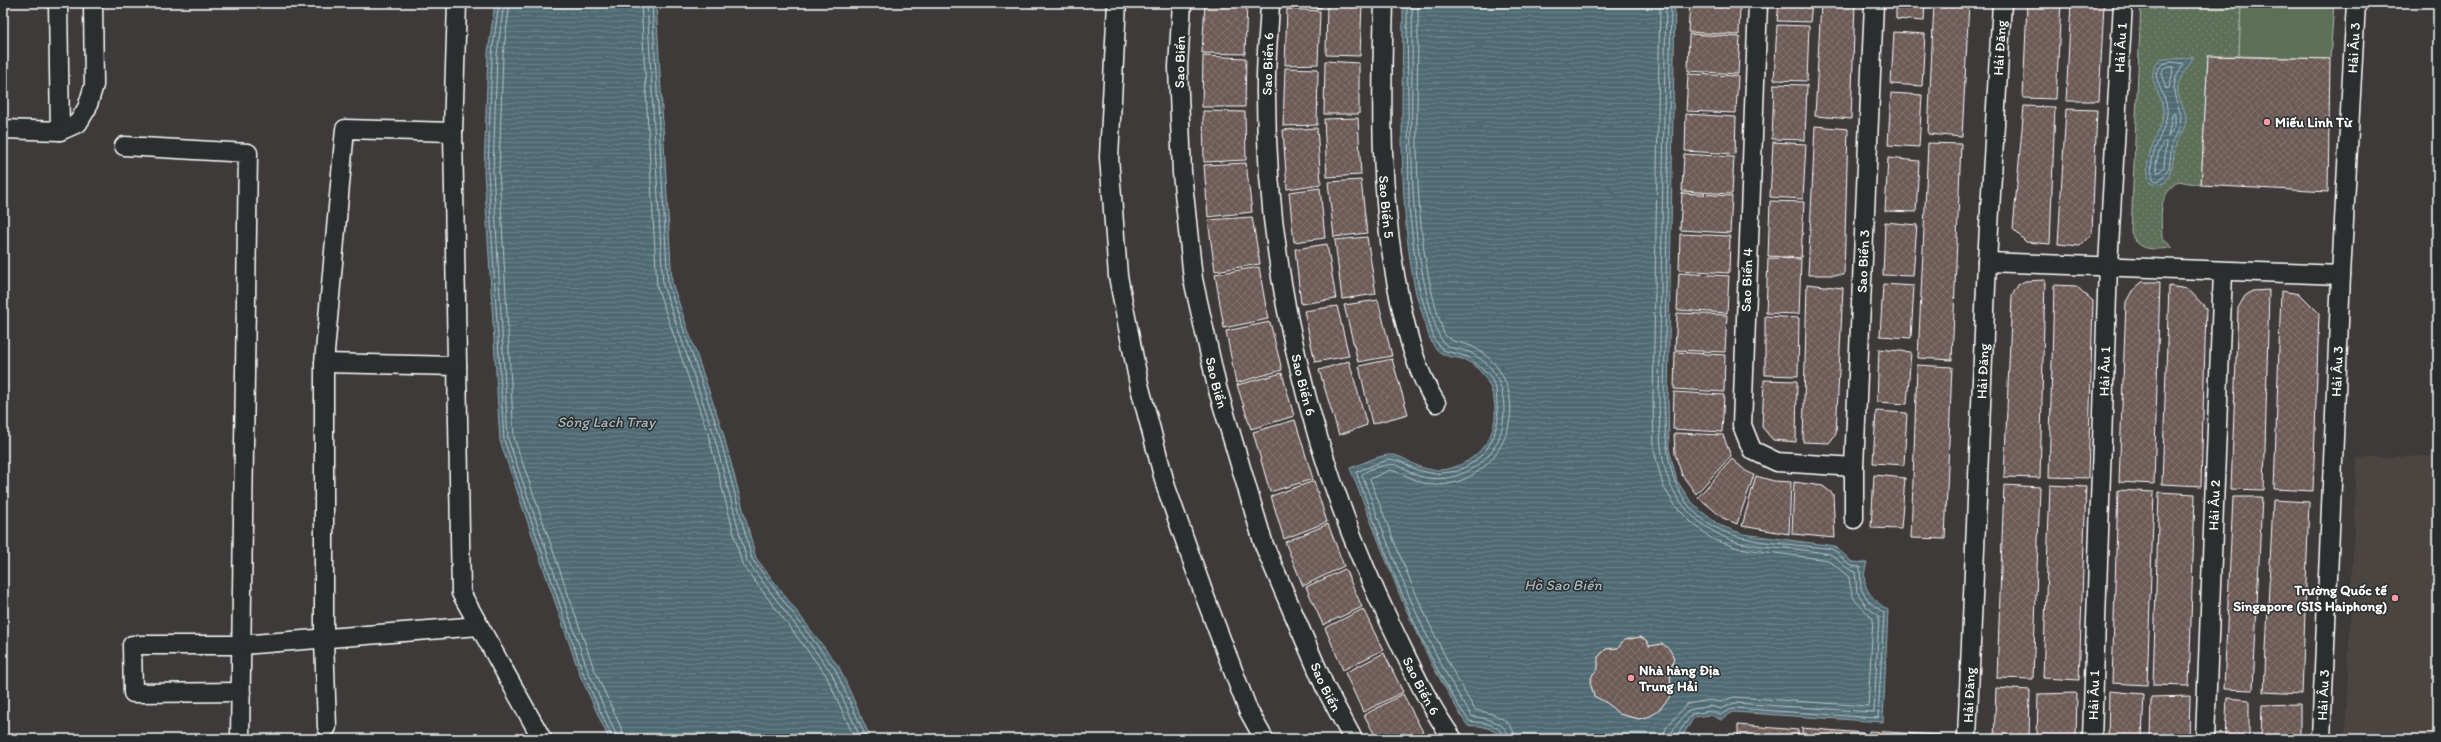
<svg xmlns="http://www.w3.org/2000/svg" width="2441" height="742" viewBox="0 0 2441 742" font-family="Itim,sans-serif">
<defs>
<pattern id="park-dots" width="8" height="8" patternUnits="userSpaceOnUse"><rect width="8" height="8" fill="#5b6f59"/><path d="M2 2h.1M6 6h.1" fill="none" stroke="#748572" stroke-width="1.8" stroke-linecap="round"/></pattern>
<pattern id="water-rules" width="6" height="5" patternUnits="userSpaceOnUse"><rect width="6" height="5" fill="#4f6b73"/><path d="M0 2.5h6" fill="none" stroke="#698188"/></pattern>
<pattern id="building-cross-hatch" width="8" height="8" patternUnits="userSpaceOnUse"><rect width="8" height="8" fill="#6c5a56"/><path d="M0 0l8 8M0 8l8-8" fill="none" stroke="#82736f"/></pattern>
</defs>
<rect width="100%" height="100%" fill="#3e3a3a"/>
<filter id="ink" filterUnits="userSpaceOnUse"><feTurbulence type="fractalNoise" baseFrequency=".025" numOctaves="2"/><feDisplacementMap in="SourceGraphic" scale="8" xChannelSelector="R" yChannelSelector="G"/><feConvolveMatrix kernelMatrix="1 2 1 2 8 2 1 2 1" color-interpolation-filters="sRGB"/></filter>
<g filter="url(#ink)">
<path fill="#4c4442" d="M2438 456V739H2345L2357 458Z"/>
<path fill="url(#park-dots)" stroke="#adb7ac" d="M2141 3H2241L2239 56H2208L2201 185 2178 181C2158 197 2161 214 2162 238L2173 248C2156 249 2138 253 2131 232Z"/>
<path fill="#5b6f59" stroke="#adb7ac" d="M2241 3H2334L2330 59 2239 56Z"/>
<path fill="url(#water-rules)" stroke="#95a6ab" d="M495 3H656L672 283 722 429 756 558 839 667 871 739H609L580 675 500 441 484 172 488 53Z
M1403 3H1675L1668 399 1669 449 1677 481 1689 499 1701 511 1719 525 1743 534 1835 546 1852 562 1867 563C1859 585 1870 598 1888 610L1883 722 1733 712 1721 720 1711 715 1694 717 1683 735 1675 739H1501C1493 727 1481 725 1468 726L1463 719 1432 665 1403 603 1350 468C1362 464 1376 456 1389 455 1400 454 1408 462 1418 466 1441 476 1468 466 1483 447 1505 422 1496 374 1465 360 1458 357 1448 358 1441 353 1431 347 1428 333 1425 323 1422 310 1416 297 1414 284 1397 192 1403 96 1403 3Z
M2193 56C2190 67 2180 74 2178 86 2176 98 2186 107 2186 119 2186 129 2179 135 2176 144 2172 157 2174 193 2150 183 2139 148 2170 129 2162 103 2157 87 2145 75 2160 60 2171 57 2183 61 2193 56Z"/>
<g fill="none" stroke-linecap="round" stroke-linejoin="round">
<path stroke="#b9c4c7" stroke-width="1" d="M499 3 492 54 488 171 504 440 583 673 613 739
M504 3 497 54 493 171 508 439 588 671 618 739
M510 3 503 55 499 171 514 438 594 669 623 732 624 739
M641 3 657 287 708 434 742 564 826 675 855 739
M647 3 663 285 713 432 747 561 831 672 861 739
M652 3 668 284 718 430 752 559 835 669 867 739
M1407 3 1409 208 1418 284 1434 339 1443 350 1468 357 1490 376 1496 389 1498 419 1494 436 1487 449 1474 462 1458 471 1435 474 1417 470 1400 461 1389 459 1356 472C1387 556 1417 647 1469 721 1481 723 1502 723 1504 739
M1412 3C1414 108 1403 217 1433 318 1436 327 1438 337 1445 344 1451 350 1464 349 1471 353 1480 358 1490 365 1495 374 1508 396 1507 432 1491 452 1474 474 1441 486 1414 474 1408 472 1403 467 1397 465 1389 463 1367 468 1362 475 1393 557 1423 643 1472 716 1485 719 1507 720 1509 739
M1418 3C1419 112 1407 229 1444 334 1452 343 1461 342 1471 346 1481 351 1493 360 1499 370 1531 418 1493 485 1436 485 1419 485 1406 473 1390 470L1370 479C1400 558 1431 637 1475 710 1491 713 1514 718 1515 739
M1660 3 1653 399 1654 450 1663 486 1676 507 1691 522 1712 539 1738 548 1828 560 1849 577C1852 604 1857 601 1873 619L1868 706 1734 697 1720 702 1710 700 1687 704 1666 728 1663 739
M1666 3 1659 399C1660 448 1659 490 1701 523 1713 532 1726 539 1741 543 1770 548 1800 548 1829 554 1837 556 1844 569 1855 572L1857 592 1867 607 1879 616 1874 712 1734 703 1721 709 1710 706 1689 710C1684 716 1669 733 1669 739
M1671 3 1664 399C1666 462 1669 517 1740 537 1769 545 1801 544 1831 549 1838 550 1843 561 1849 565 1852 567 1857 566 1860 567L1861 589 1870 603 1884 613 1878 718 1733 708 1721 715 1710 711 1692 714 1674 739
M2173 62 2184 64 2176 77 2174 87 2175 97 2181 115 2180 128 2172 143 2169 169 2160 180 2156 181 2153 179C2146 155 2164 137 2167 114 2169 99 2156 87 2156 72L2162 64Z
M2174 67 2169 88 2166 89 2161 73 2164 68Z
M2175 114V126L2168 137 2172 115Z
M2166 142 2164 167 2158 173C2153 164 2159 152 2163 143Z"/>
</g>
<path fill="url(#building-cross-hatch)" stroke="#fff" d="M1205 3H1247L1245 54 1202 53Z
M1287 3H1321V8L1287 6Z
M1327 3H1362L1360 56 1326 55Z
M1690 3H1740L1739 35 1688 32Z
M1779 3H1812L1810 22 1777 21Z
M1821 3H1855L1851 119 1815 116Z
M1896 3H1925L1924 21 1896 19Z
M1934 3H1969L1962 137 1928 134Z
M2027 3H2061L2056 99 2023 98Z
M2071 3H2104L2099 101H2066Z
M1287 9 1320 11 1318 64 1285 65Z
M1777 25 1809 26 1807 81 1774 80Z
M1894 32 1925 34 1922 86 1891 84Z
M1689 34 1740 37 1738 74 1688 71Z
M1203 56 1246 58 1245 107H1202Z
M2208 56 2330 59 2328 192 2201 185Z
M1325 61 1359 63V114H1324Z
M1285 68 1318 69 1317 125 1283 126Z
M1688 74 1738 76 1736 113 1686 111Z
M1774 84 1807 85 1805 140 1772 139Z
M1891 93 1922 95 1919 147 1888 145Z
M2024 106 2055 107 2050 244 2026 242 2013 229Z
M2066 109 2097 110 2092 233 2080 246 2058 244Z
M1203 111 1245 112 1246 160 1204 162Z
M1686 114 1736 117 1735 154 1685 151Z
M1358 118 1361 175 1327 177 1324 119Z
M1815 126 1848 129 1844 275H1808Z
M1317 128 1321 184 1287 189 1283 130Z
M1773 142 1806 144 1803 199 1770 197Z
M1928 143 1961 144 1952 360 1918 358Z
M1684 154 1734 157 1732 194 1682 191Z
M1888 158 1919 161 1916 212 1885 211Z
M1246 163 1252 212 1208 217 1204 165Z
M1361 180 1367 233 1334 237 1328 182Z
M1320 188 1325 238 1294 242 1289 192Z
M1682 193 1732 196 1730 233 1680 230Z
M1770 201 1804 202 1801 258 1768 256Z
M1252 217 1260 264 1215 271 1208 220Z
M1885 222 1917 225 1913 276 1883 275Z
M1680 234 1730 236 1729 273 1679 270Z
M1367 237 1376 294 1342 299 1335 240Z
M1327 244 1336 299 1301 304 1295 249Z
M1768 258 1801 259 1799 314 1766 313Z
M1259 267 1268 319 1224 328 1215 274Z
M1679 273 1729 276 1727 313 1677 310Z
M2045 280 2040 478 2004 477 2012 296 2018 285 2025 281Z
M2142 282H2160L2154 484 2119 482 2126 302 2132 291Z
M1807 284 1843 288 1836 434 1829 443 1803 442Z
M1883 284 1914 286 1911 338 1880 336Z
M2054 285 2076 286 2093 301 2088 478 2049 477Z
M2169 286 2188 289 2206 308 2201 486 2162 484Z
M2269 290 2264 490 2231 489 2238 308 2245 296 2252 291Z
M2281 291 2300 294 2319 313 2313 491 2274 489Z
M1378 300 1392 356 1358 362 1344 305Z
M1337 306 1349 356 1315 362 1304 311Z
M1677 313 1727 315 1725 352 1675 350Z
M1765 316 1799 318 1798 376 1765 375Z
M1270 322 1282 370 1236 383 1226 331Z
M1879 349 1911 352 1907 404 1877 402Z
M1675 352 1725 355 1724 392 1674 389Z
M1392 359 1408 414 1372 424 1359 366Z
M1349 361 1367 425 1339 435 1319 370Z
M1917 365 1952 367 1945 539 1911 538Z
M1282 373 1294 416 1251 429 1237 385Z
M1764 380 1797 381 1796 442 1773 440 1762 427Z
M1674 392 1724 395 1722 432 1673 429Z
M1876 411 1907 413 1904 465 1873 463Z
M1295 420 1313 479 1270 492 1253 432Z
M1674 433 1723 435 1731 456 1696 494 1682 475 1675 454Z
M1732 459 1746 471 1754 475 1737 524 1723 518 1698 497Z
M1874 475 1905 478 1901 529 1871 528Z
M1756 476 1774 481 1791 482 1789 534 1742 526Z
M1314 481 1327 522 1284 539 1271 496Z
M1794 482 1823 486 1833 494 1835 538 1792 534Z
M2004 485 2040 487 2033 679 1997 678Z
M2050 485 2086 487 2079 680 2043 678Z
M2118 490 2154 492 2147 685 2112 683Z
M2159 492 2195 494 2189 686 2153 685Z
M2233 497H2262L2253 690 2224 689Z
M2273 500 2309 502 2302 694 2264 692Z
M1328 524 1344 566 1303 586 1285 542Z
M1345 569 1362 607 1323 625 1306 587Z
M1363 609 1383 650 1343 670 1325 628Z
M1640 637 1646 640 1649 646 1663 644 1670 650 1674 658 1670 673 1671 690 1669 698 1657 712 1650 716 1639 719 1619 714 1607 703 1594 696 1590 682 1593 674 1598 669V657L1606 649 1618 648 1624 640Z
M1384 653 1403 692 1363 712 1345 673Z
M1996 688 2030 690 2029 739H1994Z
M2109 691 2144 694 2142 739H2108Z
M2077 693 2076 739H2037L2038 694Z
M1403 694 1423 732 1412 739H1377L1364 715Z
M2190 696 2189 739H2150L2151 697Z
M2227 698 2249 700V739H2225Z
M2300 704V739H2261L2262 705Z
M1738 725 1798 730V739H1738Z
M1802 728 1863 733 1862 739H1802Z
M1869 731 1940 735V739H1869Z"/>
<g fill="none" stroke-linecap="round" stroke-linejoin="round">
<g stroke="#fff" stroke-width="21">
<g id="minor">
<path d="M58 3 60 131"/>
<path d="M457 3 453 132 461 593 542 739"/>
<path d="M1117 3 1109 157 1118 276 1139 384 1166 487 1205 597 1248 710 1264 739"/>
<path id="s1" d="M1182 3 1178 67 1182 173 1193 279 1217 387 1264 545 1325 687 1353 739"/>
<path id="s2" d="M1270 3C1269 29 1266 55 1266 80 1264 268 1310 458 1392 627 1410 664 1428 705 1453 739"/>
<path id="s3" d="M1384 3C1381 103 1379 202 1400 301 1408 337 1416 371 1436 403"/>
<path d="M1758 3 1742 425 1752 450 1777 462 1854 467"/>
<path d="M3 129 60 131 78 123 87 108 94 85 93 3"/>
<path d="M124 146 248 153 240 739"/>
<path d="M1987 262 2341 275"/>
<path d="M324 363 457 366"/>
<path id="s4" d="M1854 519V467L1874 3"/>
<path d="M241 692 133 693 132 645H241L479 626"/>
<path d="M327 727 324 639V363L345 129 453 132"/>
<path id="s5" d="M1967 739 1987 262 2002 3"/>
<path id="s6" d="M2092 739 2108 265 2123 3"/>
<path id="s7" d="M2205 739 2223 272"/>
<path id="s8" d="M2321 739 2341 275 2356 3"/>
</g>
</g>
<use href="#minor" stroke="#2a2d2e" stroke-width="18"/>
</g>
</g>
<g fill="#ff9aa2" stroke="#2a2d2e" stroke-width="1.5">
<circle cx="2267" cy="122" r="4"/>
<circle cx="2395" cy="598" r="4"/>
<circle cx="1631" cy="678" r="4"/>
</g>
<g text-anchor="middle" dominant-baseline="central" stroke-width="3" stroke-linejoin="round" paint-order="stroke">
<g font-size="14" fill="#fff" stroke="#2a2d2e">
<text stroke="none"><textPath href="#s5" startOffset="692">Hải Đăng</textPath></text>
<text stroke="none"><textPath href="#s6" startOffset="692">Hải Âu 1</textPath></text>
<text stroke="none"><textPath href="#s8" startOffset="692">Hải Âu 3</textPath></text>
<text transform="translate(1180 62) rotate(-89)">Sao Biển</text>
<text transform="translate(1268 64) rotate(-88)">Sao Biển 6</text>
<text stroke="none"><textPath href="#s3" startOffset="204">Sao Biển 5</textPath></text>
<text stroke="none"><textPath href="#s4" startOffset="258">Sao Biển 3</textPath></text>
<text transform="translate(1747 280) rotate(-88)">Sao Biển 4</text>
<text stroke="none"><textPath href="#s5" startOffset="368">Hải Đăng</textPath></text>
<text stroke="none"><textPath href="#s6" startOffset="368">Hải Âu 1</textPath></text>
<text stroke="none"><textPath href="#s8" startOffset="368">Hải Âu 3</textPath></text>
<text stroke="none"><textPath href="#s1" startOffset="383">Sao Biển</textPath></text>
<text stroke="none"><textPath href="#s2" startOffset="385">Sao Biển 6</textPath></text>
<text stroke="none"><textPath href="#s7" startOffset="234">Hải Âu 2</textPath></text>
<text stroke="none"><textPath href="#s2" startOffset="709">Sao Biển 6</textPath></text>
<text stroke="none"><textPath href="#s1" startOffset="707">Sao Biển</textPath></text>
<text stroke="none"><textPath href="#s5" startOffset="44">Hải Đăng</textPath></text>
<text stroke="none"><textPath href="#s6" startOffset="44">Hải Âu 1</textPath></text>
<text stroke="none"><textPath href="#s8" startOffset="44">Hải Âu 3</textPath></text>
</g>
<g font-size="14" font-weight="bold" fill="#fff" stroke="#2a2d2e" text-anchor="start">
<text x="2275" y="122">Miếu Linh Từ</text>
<text x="2387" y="590" text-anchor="end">Trường Quốc tế<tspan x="2387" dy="16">Singapore (SIS Haiphong)</tspan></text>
<text x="1639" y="670">Nhà hàng Địa<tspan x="1639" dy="16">Trung Hải</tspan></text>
</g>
<g font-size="15" font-style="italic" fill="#a7b5b9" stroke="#2a2d2e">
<text x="606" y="422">Sông Lạch Tray</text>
<text x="1563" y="585">Hồ Sao Biển</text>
</g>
</g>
<rect width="2441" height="742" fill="none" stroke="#2a2d2e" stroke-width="16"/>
<rect x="8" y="8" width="2425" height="726" fill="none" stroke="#fff" stroke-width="1.5" filter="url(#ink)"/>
</svg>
